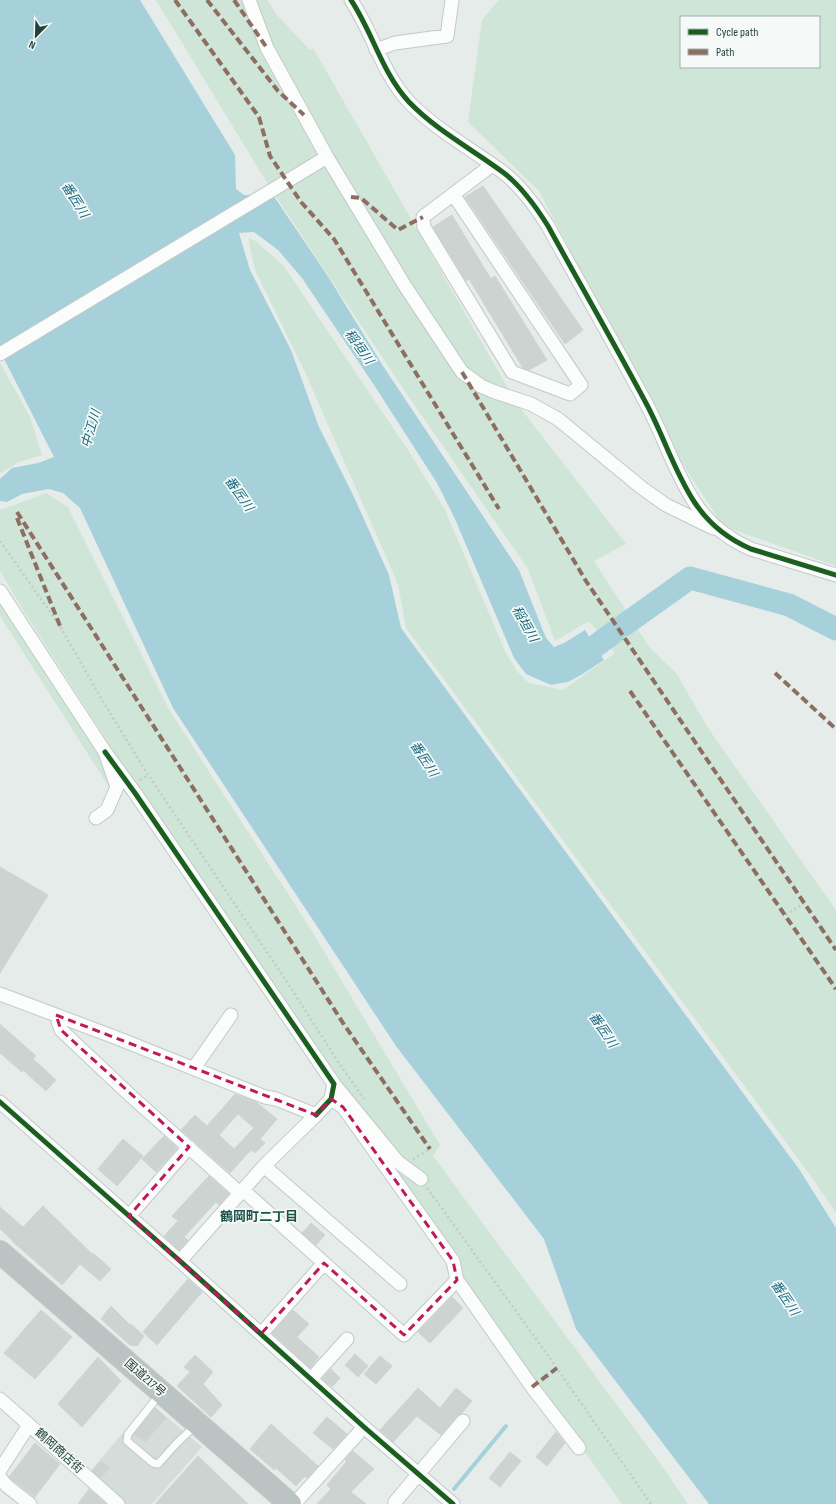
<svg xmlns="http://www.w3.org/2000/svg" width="836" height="1504" viewBox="0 0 836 1504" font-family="'Sofia Sans Condensed','Noto Sans JP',sans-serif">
<rect width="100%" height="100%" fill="#e6ece9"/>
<path fill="#d4ddd9" d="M149 1402 202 1447 152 1504H125L89 1473Z"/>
<path fill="#cfe5d7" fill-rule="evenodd" d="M156 0H267L277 15 310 50 313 48 517 404 626 544 594 561 650 648 676 673 708 728 836 910V1213L811 1176 406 628 398 584 304 370 255 270 248 238 254 240 283 265 410 453 445 510 505 651 517 671 529 683 563 690 615 653 589 621 555 641 528 569 402 387 267 183Z
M499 0H836V566L723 526 676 454 539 191 468 122 482 20ZM681 17H819V67H681Z
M0 363 30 417 42 455 19 462 0 473Z
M46 493 68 507 170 711 310 928 440 1145 433 1156 662 1466 688 1504H622L465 1283 138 789 25 613 0 571V510Z
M0 598 98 753 114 785 111 790 0 616Z"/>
<path fill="#a6d1db" d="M0 0H140L235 155 236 189 244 195H273L329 278 383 366 519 570 546 638 554 647 564 643 585 630 604 660 581 675 568 682 551 685 526 674 514 658 455 519 437 483 374 385 302 278 278 250 254 232 239 233 250 270 291 350 319 427 354 497 389 575 401 628 799 1169 836 1228V1504H709L576 1329 544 1239 396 1046 173 708 80 508 63 493 49 489 22 494 7 502 0 501V479L12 468 38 463 54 457 0 351Z"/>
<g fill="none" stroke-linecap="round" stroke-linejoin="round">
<path stroke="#a6d1db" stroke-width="4" d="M454 1489 506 1426"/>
<path stroke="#a6d1db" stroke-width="23" d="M624 625 690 578 789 605 836 629
M568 656H582L613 633"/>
</g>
<path fill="#cdd3d1" stroke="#cfd5d2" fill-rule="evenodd" d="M483 186 583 330 565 344 465 197Z
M452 215 491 279 495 276 547 360 529 370 523 368 469 279 466 281 433 227Z
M0 867 48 895 0 973Z
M0 1024 36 1056 33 1059 56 1080 46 1091 23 1070 22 1072 0 1053Z
M235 1094 256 1102 277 1119 260 1139 265 1143 255 1153 251 1150 230 1173 181 1130 195 1115 207 1126ZM238 1114 254 1128 234 1149 219 1135Z
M164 1136 177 1148 156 1172 142 1159Z
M123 1139 143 1156 117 1186 98 1169Z
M209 1176 229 1194 219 1205 216 1202 184 1237 188 1240 179 1250 164 1236 178 1221 172 1216Z
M43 1206 92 1254 93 1253 111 1269 100 1281 80 1264 62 1285 12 1241V1240L0 1229V1207L23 1227Z
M311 1223 325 1235 316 1245 302 1233Z
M188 1279 202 1292 157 1345 143 1332Z
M452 1297 463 1308 430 1343 418 1332Z
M111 1306 130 1325 131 1324 144 1336 137 1346 130 1345 101 1319Z
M41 1310 72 1337 35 1379 4 1353Z
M293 1310 309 1324 297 1337 319 1357 310 1368 272 1333Z
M355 1354 368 1366 358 1377 345 1365Z
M195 1355 213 1372 203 1384 222 1405 211 1417 177 1386 190 1372 184 1367Z
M380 1356 392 1366 376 1384 364 1374Z
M98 1357 121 1381 82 1427 58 1404Z
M331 1369 340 1378 332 1387 322 1379Z
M418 1388 440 1408 456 1388 472 1401 462 1413 457 1416 441 1435 417 1416 393 1442 380 1430Z
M155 1408 166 1418 145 1442 134 1434Z
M327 1417 347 1434 333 1449 313 1433Z
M271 1424 318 1466 307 1478 305 1476 296 1486 276 1468 274 1470 250 1449Z
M556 1432 565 1443 547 1466 536 1457Z
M35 1443 60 1464 35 1497 9 1477Z
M353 1451 374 1469 351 1492 366 1504H317L331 1489 327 1485 347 1461 345 1460Z
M510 1452 521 1461 500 1487 489 1478Z
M198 1456 248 1504H155Z
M101 1461 109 1468 101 1478 92 1471Z
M89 1489 106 1504H78Z"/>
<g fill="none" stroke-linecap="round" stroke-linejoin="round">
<g stroke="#c3c9c7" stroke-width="9">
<path id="lane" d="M160 1394 128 1434 127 1441 153 1463 158 1464 176 1444 196 1425"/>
</g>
<g stroke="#c3c9c7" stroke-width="15">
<path id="street" d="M249 0 267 48 327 157 405 286 462 372 481 386 495 392 531 404 558 419 642 488 666 505 713 528
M351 0C373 33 382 73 409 102 437 131 472 149 504 173 522 187 536 207 548 226 581 286 615 345 647 405 664 437 675 473 695 503 709 524 728 539 751 549L836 575
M376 50 395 43 447 36 452 0
M453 194 581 385 570 394 512 372 424 227 423 217 492 165
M0 354 327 157
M0 591 105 752 117 787 107 810 96 818
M105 752 135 793 334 1084 331 1099 316 1115
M0 994 117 1038 265 1097 276 1099 316 1115 264 1166 180 1261
M56 1015 61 1030 132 1097 240 1193
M194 1068 231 1015
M334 1084 398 1162 421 1179
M331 1099 343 1107 453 1261 457 1280 532 1387 579 1448
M0 1102 180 1261 364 1427 453 1504
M264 1166 400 1284
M243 1190 404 1335 457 1280
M129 1216 189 1147
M261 1334 324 1263
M311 1379 347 1339
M0 1399 118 1504
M0 1470 29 1425
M0 1478 7 1486 30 1504
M395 1502 463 1421
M294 1504 364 1427"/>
</g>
<g stroke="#c2cbc8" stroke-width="24">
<path id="highway" d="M0 1252 290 1504"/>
</g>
<path stroke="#c2cbc9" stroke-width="2.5" stroke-dasharray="2 3" stroke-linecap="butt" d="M0 541 60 626 101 698 145 770 289 985 337 1060 364 1099
M140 780 148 775
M786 915 804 903
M413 1159 430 1149
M427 1188 552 1361 651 1504"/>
<use href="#lane" stroke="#fbfcfc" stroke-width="7"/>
<use href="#street" stroke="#fbfcfc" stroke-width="13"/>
<use href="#highway" stroke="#bbc4c2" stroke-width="22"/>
<path stroke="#8d6e63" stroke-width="4" stroke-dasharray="8 4" stroke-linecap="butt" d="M175 0 259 117 270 156 301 202 334 239 499 509
M207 0 278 91 304 115
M234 0 267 48
M351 197 361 198 398 230 423 217
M462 372 586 581 836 950
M17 512 343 1023 430 1149
M17 518 60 626
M775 673 836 729
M630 691 836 989
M532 1387 557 1368"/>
<g stroke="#f5faf8" stroke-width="8">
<path id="cycleway" d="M351 0C373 33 382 73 409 102 437 131 472 149 504 173 522 187 536 207 548 226 581 286 615 345 647 405 664 437 675 473 695 503 709 524 728 539 751 549L836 575
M105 752 135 793 334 1084 331 1099 316 1115
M0 1102 180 1261 364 1427 453 1504"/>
</g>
<use href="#cycleway" stroke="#1b5e20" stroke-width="5"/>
</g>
<path fill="none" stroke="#c2185b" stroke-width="3" stroke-dasharray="8 5" stroke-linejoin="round" d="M56 1015 316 1115 331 1099 343 1107 453 1261 457 1280 404 1335 324 1263 261 1334 129 1216 189 1147 61 1030Z"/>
<g text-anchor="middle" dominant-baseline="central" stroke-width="3.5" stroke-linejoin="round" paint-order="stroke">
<g font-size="12" fill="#22413a" stroke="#f5faf8">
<text transform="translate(145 1378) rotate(41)">国道217号</text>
<text transform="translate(59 1451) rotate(42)">鶴岡商店街</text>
</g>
<g font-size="13" font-style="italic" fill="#19687f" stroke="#f5faf8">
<text transform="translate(75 200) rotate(58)">番匠川</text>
<text transform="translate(359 347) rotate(55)">稲垣川</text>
<text transform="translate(91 429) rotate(-74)">中江川</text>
<text transform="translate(239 494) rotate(55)">番匠川</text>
<text transform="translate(525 624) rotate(61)">稲垣川</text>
<text transform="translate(424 759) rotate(57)">番匠川</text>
<text transform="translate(603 1030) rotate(56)">番匠川</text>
<text transform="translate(785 1298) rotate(56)">番匠川</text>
</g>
<g font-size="13" font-weight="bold" fill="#1d544a" stroke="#f5faf8">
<text x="259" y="1217">鶴岡町二丁目</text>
</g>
</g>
<rect x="680" y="16" width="140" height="52" fill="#f5faf8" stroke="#a1b0ac"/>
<rect x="688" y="29" width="20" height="6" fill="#1b5e20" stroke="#a1b0ac"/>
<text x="716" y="36" font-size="12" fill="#22413a">Cycle path</text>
<rect x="688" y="49" width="20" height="6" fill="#8d6e63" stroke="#a1b0ac"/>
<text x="716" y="56" font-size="12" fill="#22413a">Path</text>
<g transform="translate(36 36) rotate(203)" stroke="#f5faf8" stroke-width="3" paint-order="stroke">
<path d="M0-3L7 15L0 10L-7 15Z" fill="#22413a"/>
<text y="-6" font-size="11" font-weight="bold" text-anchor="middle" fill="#22413a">N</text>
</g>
</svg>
